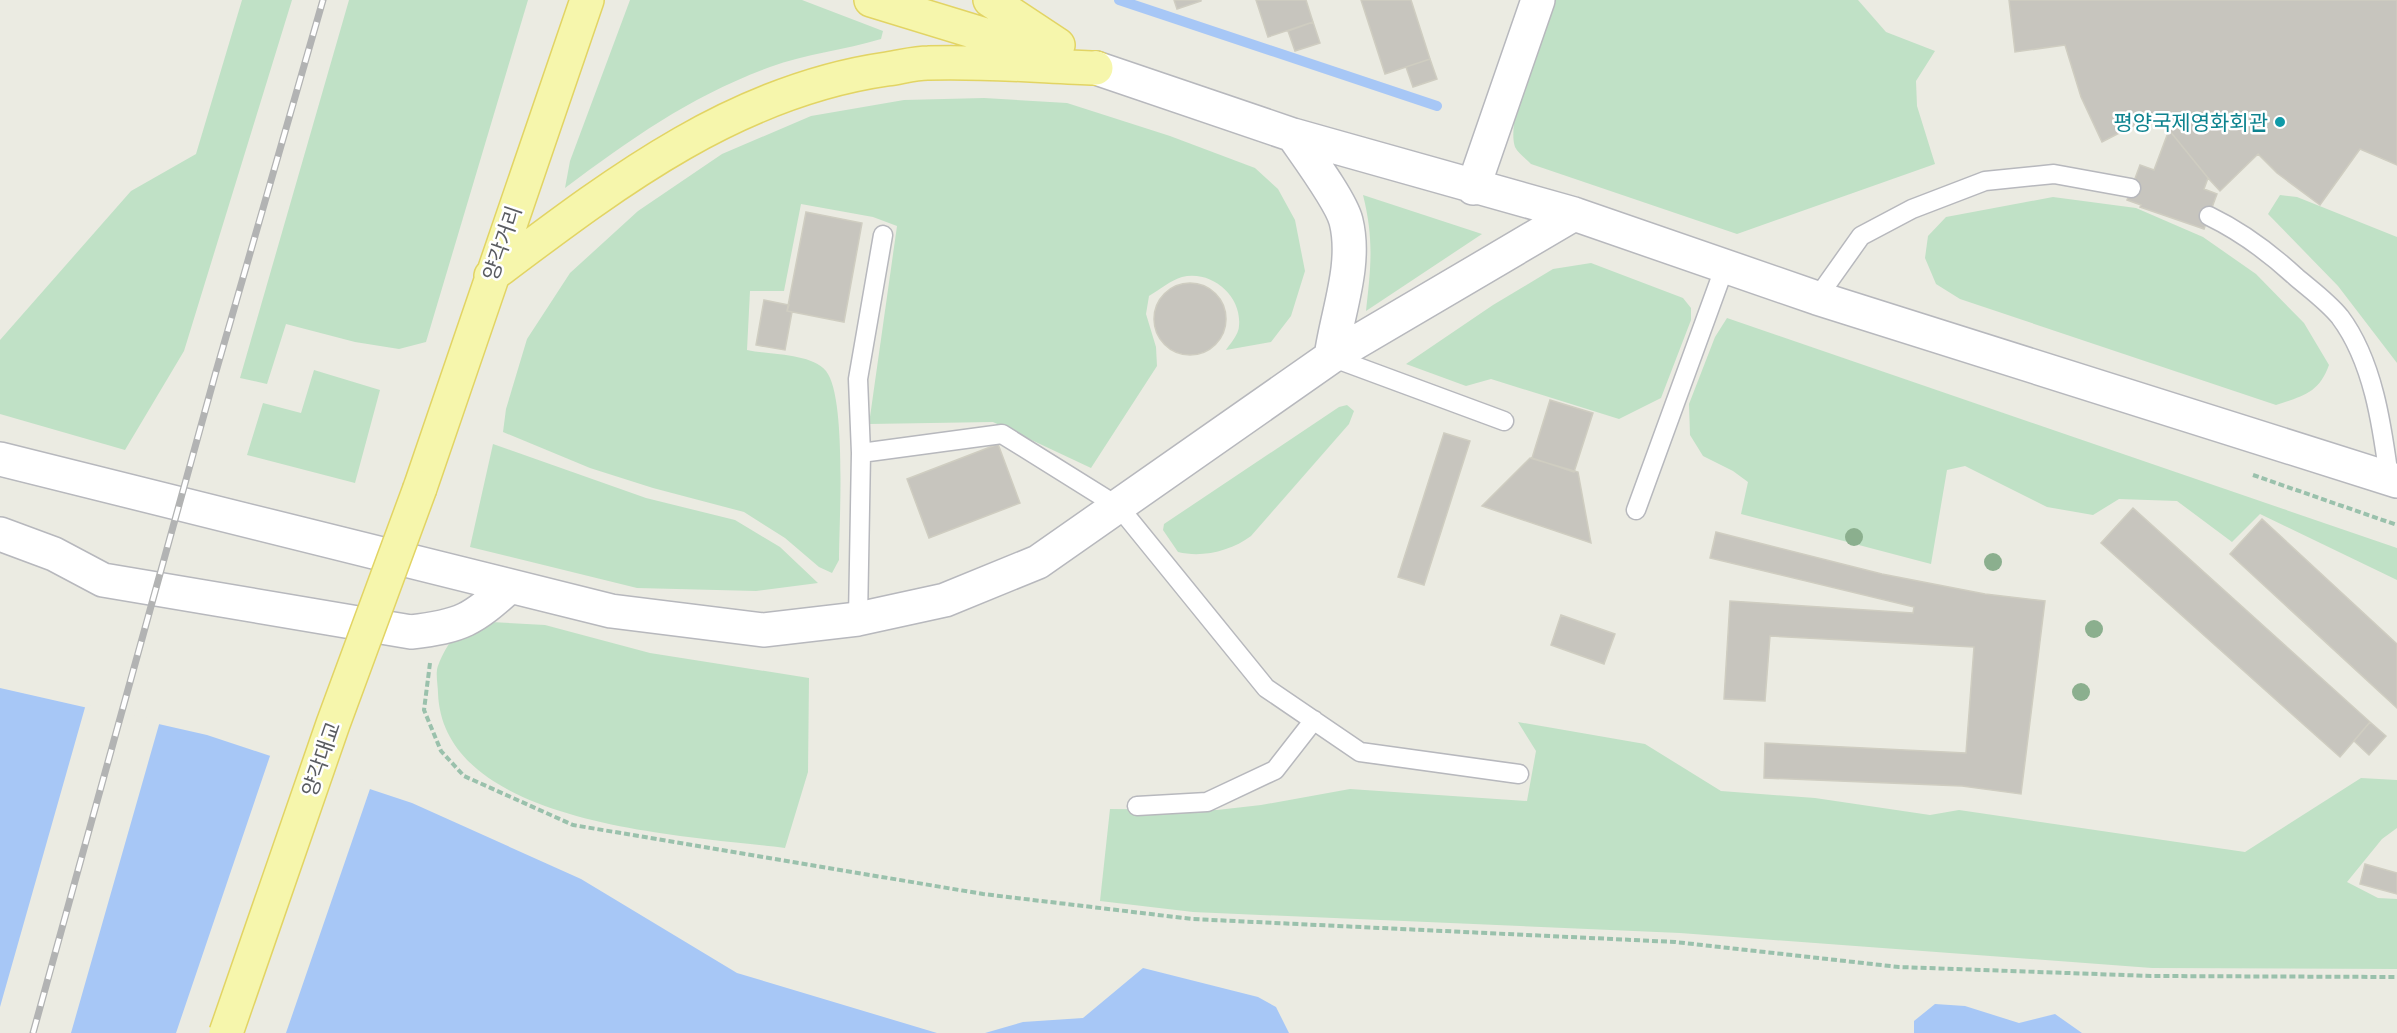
<svg xmlns="http://www.w3.org/2000/svg" width="2397" height="1033" viewBox="0 0 2397 1033" font-family="'Work Sans','Noto Sans KR',sans-serif">
<rect width="100%" height="100%" fill="#ebebe2"/>
<path fill="#c0e1c6" d="M242 0H292L184 351 125 450 0 414V340L131 191 196 154Z
M349 0H528L426 342 399 349 355 342 286 324 267 384 240 378Z
M630 0H802L883 31 881 39C845 50 805 54 770 67 691 96 632 138 565 188L570 161Z
M1552 0H1858L1886 32 1935 51 1916 81 1917 106 1935 164 1737 234 1531 164C1526 159 1518 153 1515 147 1505 118 1542 31 1552 0Z
M984 98 1067 103 1170 136 1255 168 1278 189 1295 220 1305 271 1291 316 1271 342 1226 350C1230 344 1239 334 1239 326 1242 296 1212 270 1182 277 1171 280 1159 290 1149 296L1146 314 1156 347 1157 366 1091 468 993 422 869 424 897 226 873 217 801 204 784 291H750L747 350C769 355 811 353 826 371 847 397 839 524 839 560L832 573 819 567 785 538 744 512 653 488 590 468 503 432 506 409 527 339 570 273 638 211 722 154 811 116 904 100Z
M1363 195 1482 234 1366 311C1371 266 1374 239 1363 195Z
M2280 195 2297 197 2397 237V363L2338 286 2268 214Z
M2053 197 2136 208 2203 237 2256 274 2304 323 2329 365C2319 393 2303 396 2276 405L1960 299 1936 284 1925 258 1928 236 1946 217Z
M1591 263 1683 298 1691 308V320L1661 398 1619 419 1491 379 1466 386 1406 364 1493 305 1553 269Z
M1727 318 2397 548V580L2260 514 2232 542 2177 501 2119 499 2093 515 2047 507 1965 466 1947 470 1931 564 1741 514 1748 482 1733 471 1703 456 1690 435 1689 404 1715 337Z
M314 370 380 390 355 483 247 455 263 403 301 413Z
M1347 405 1354 411 1349 424 1251 536C1231 551 1202 558 1178 552L1163 530 1164 524 1339 407Z
M493 444 646 498 735 520 780 547 818 583 756 591 637 588 470 547Z
M491 622 545 625 650 653 809 678 808 772 785 848C687 835 443 827 438 693 438 686 436 677 437 670 438 662 450 639 457 635 467 629 480 626 491 622Z
M1518 722 1645 744 1721 791 1815 798 1930 815 1959 810 2245 852 2361 778 2397 780V828L2382 839 2347 882 2378 898 2397 899V969L2152 968 1680 933 1193 912 1100 901 1110 809 1217 810 1261 805 1350 789 1527 801 1536 751Z"/>
<path fill="#a7c7f6" d="M0 688 207 735 412 803 581 879 737 973 937 1033H0Z
M1143 968 1258 997 1276 1007 1289 1033H985L1023 1022 1083 1018Z
M1935 1004 1965 1006 2019 1023 2055 1014 2082 1033H1914V1021Z"/>
<path fill="#ebebe2" d="M86 704 160 721 71 1033H0V1007Z
M271 753 371 786 286 1033H176Z"/>
<g fill="none" stroke-linecap="round" stroke-linejoin="round">
<path stroke="#a7c7f6" stroke-width="10" d="M1119 0 1437 106"/>
</g>
<path fill="#c7c5be" stroke="#cfcdc1" stroke-width="1.5" d="M1174 0H1201V1L1177 9Z
M1256 0H1306L1313 22 1268 37Z
M1361 0H1411L1430 59 1385 74Z
M2009 0H2397V165L2360 149 2320 205 2277 173 2258 154 2220 191 2208 178 2204 189 2217 194 2204 229 2140 207 2141 205 2127 200 2140 165 2154 170 2169 130 2158 113 2102 142 2081 97 2065 45 2015 52Z
M1313 22 1320 43 1295 51 1288 31Z
M1430 59 1437 79 1413 87 1406 67Z
M2169 130 2208 178 2204 189 2217 194 2204 229 2140 207 2141 205 2127 200 2140 165 2154 170Z
M806 212 862 223 844 322 787 311Z
M1154 319a36 36 0 1 1 72 0a36 36 0 1 1-72 0Z
M764 300 789 305 787 311 792 312 785 350 756 345Z
M1550 400 1593 413 1574 472 1532 458Z
M1444 433 1470 441 1424 585 1398 577Z
M998 444 1020 503 929 538 907 479Z
M1530 458 1578 472 1591 543 1482 506Z
M2133 508 2370 722 2340 757 2101 543Z
M2262 519 2397 644V708L2230 554Z
M1716 532 1882 574 1985 594 2045 601 2021 794 1962 786 1764 778 1765 743 1966 753 1974 647 1770 636 1765 701 1724 699 1730 601 1913 613 1914 607 1710 558Z
M1561 615 1615 634 1604 664 1551 645Z
M2370 722 2386 736 2369 755 2354 741Z
M2365 864 2397 873V894L2360 884Z"/>
<g fill="none" stroke-linecap="round" stroke-linejoin="round">
<g stroke="#b7b8bd" stroke-width="21">
<path id="service" d="M2209 216C2240 231 2270 253 2296 277 2310 289 2328 302 2340 317 2373 361 2382 425 2389 478
M1817 298 1861 236 1912 209 1985 181 2054 174 2131 188
M1331 357 1504 421
M861 453 1002 434 1119 507 1266 688 1360 752 1519 774
M1636 510 1725 266
M858 619 861 453 858 379 883 235
M1137 806 1207 802 1275 770 1314 720"/>
</g>
<g stroke="#b7b8bd" stroke-width="36">
<path id="minor" d="M1096 68 1293 135 1574 214 1817 298 2397 481
M1473 188 1538 0
M1331 357 1574 214
M0 459 611 611 763 630 858 619 945 600 1038 562 1331 357C1337 313 1357 265 1346 221 1341 201 1306 154 1293 135
M0 534 54 554 103 580 411 632C462 626 472 620 510 586"/>
</g>
<g stroke="#e2d464" stroke-width="36">
<path id="primary" d="M871 0 1051 55
M990 0 1058 45
M491 276C612 185 733 91 887 69 901 67 915 63 928 63 983 61 1040 66 1096 68
M420 488 587 0"/>
</g>
<path stroke="#9ac1ac" stroke-width="4" stroke-dasharray="6 3" stroke-linecap="butt" d="M2253 475 2397 525
M430 663 424 710 441 751 464 776 573 825 983 894 1192 919 1675 942 1899 967 2151 976 2397 977"/>
<use href="#service" stroke="#fff" stroke-width="18"/>
<use href="#minor" stroke="#fff" stroke-width="33"/>
<use href="#primary" stroke="#f6f6ac" stroke-width="33"/>
<g stroke="#b2b3b3" stroke-width="7">
<path id="rail" d="M33 1033 215 375 323 0"/>
</g>
<use href="#rail" stroke="#fff" stroke-width="4.5" stroke-dasharray="14" stroke-linecap="butt"/>
<g stroke="#e2d464" stroke-width="36" stroke-linecap="butt">
<path id="primary-bridge" d="M226 1033 333 724 420 488"/>
</g>
<use href="#primary-bridge" stroke="#f6f6ac" stroke-width="33"/>
</g>
<g fill="#8baf8e">
<circle cx="1854" cy="537" r="9"/>
<circle cx="1993" cy="562" r="9"/>
<circle cx="2094" cy="629" r="9"/>
<circle cx="2081" cy="692" r="9"/>
</g>
<circle fill="#0f9aa8" stroke="#fff" stroke-width="2" cx="2280" cy="122" r="6"/>
<g text-anchor="middle" dominant-baseline="central" stroke-width="5" stroke-linejoin="round" paint-order="stroke">
<g font-size="21" fill="#0d838f" stroke="#fff" text-anchor="end">
<text x="2268" y="122">평양국제영화회관</text>
</g>
<g font-size="21" fill="#5a5c61" stroke="#fff">
<text transform="translate(502 243) rotate(-71)">양각거리</text>
<text transform="translate(321 759) rotate(-71)">양각대교</text>
</g>
</g>
</svg>
